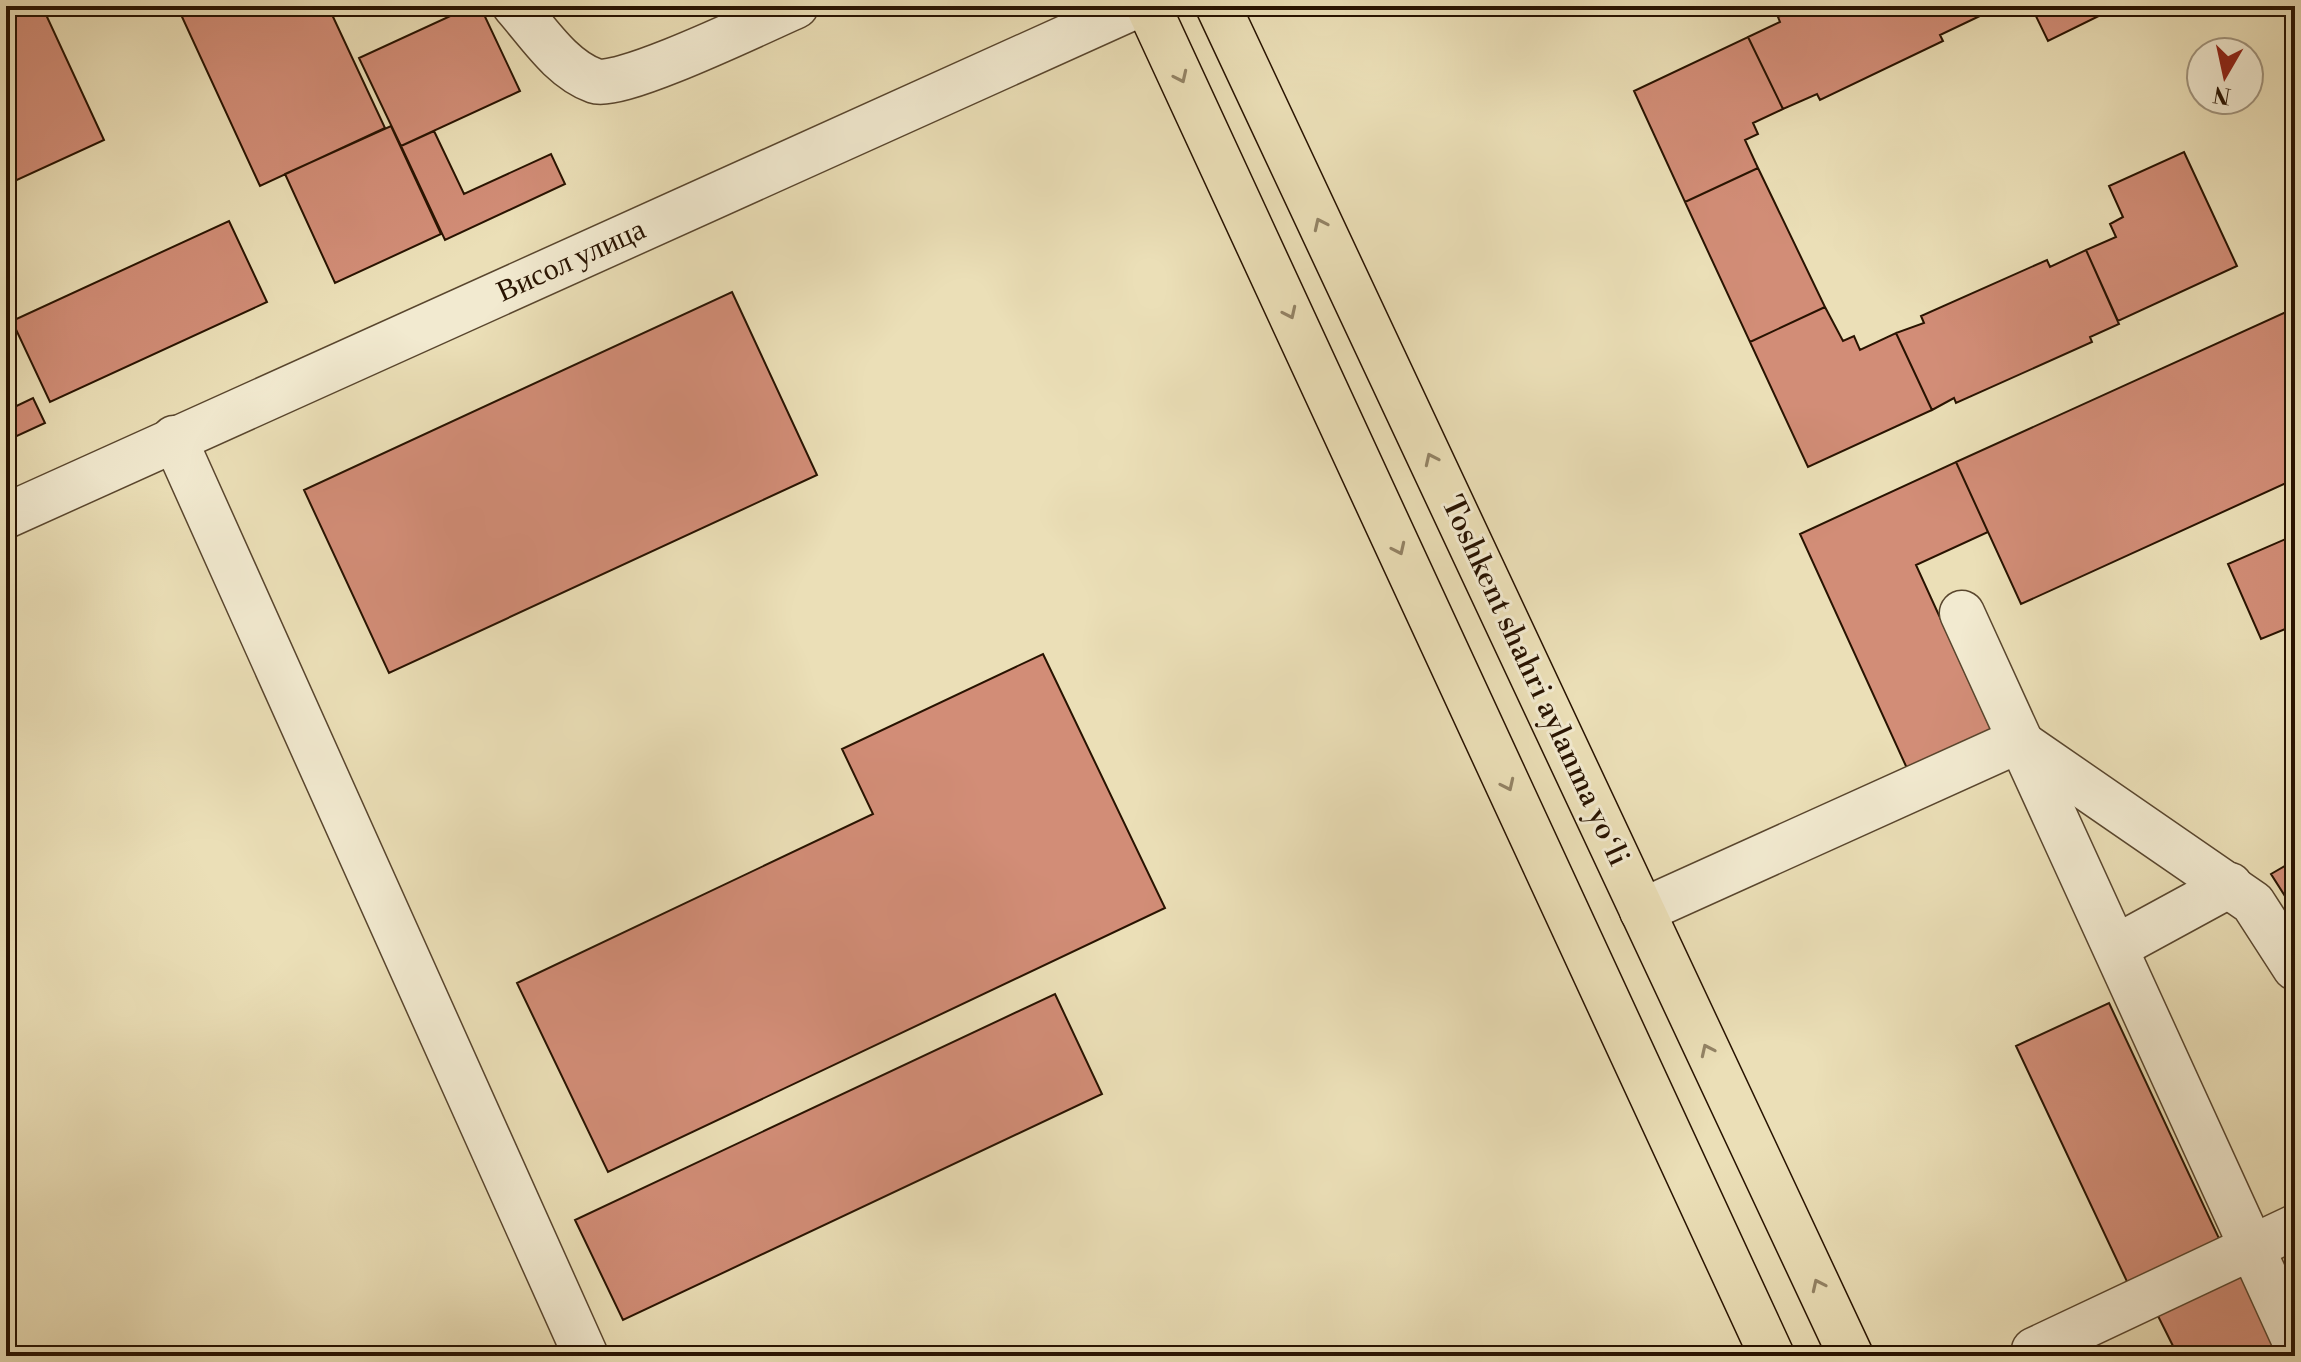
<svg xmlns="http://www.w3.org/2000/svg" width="2301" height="1362" viewBox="0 0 2301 1362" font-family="'Libre Bodoni',serif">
<rect width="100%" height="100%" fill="#ebdfb7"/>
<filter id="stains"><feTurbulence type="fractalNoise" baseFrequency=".0025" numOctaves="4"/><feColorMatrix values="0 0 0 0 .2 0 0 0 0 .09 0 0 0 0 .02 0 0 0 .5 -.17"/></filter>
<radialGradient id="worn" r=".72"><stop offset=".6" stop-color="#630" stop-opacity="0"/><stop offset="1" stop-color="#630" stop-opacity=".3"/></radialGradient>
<path fill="#d28d77" stroke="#281301" stroke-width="2" d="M6 6H42L104 140 6 185Z
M177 6H328L385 128 260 186Z
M472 6H480L520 91 401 146 359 58Z
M1801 6H1977L1982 15 1940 35 1943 41 1820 100 1817 94 1783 109 1748 37 1780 22 1778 17Z
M2031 6H2119L2048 41Z
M1748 37 1783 109 1753 123 1758 134 1745 140 1758 168 1685 202 1634 91Z
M391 126 441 234 335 283 285 174Z
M434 131 464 194 551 154 565 184 445 240 401 146Z
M2184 152 2237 266 2118 321 2086 250 2116 237 2110 224 2123 217 2109 186Z
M1758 168 1825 307 1750 342 1685 202Z
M229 221 267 302 50 402 12 321Z
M2086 250 2119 324 2090 337 2092 342 1956 403 1954 398 1932 410 1896 333 1924 323 1921 316 2047 260 2050 267Z
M732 292 817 475 389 673 304 490Z
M1825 307 1843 341 1854 336 1860 350 1896 333 1932 410 1808 467 1750 342Z
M2295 308V479L2021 604 1956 462Z
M33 398 45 423 6 441V411Z
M1956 462 1988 532 1916 565 2005 760 1921 799 1800 534Z
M2295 535V625L2261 639 2228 564Z
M1043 654 1165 908 608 1172 517 983 873 814 842 749Z
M2295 860V912L2271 874Z
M1055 994 1102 1094 623 1320 575 1220Z
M2109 1003 2223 1247 2131 1290 2016 1046Z
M2242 1264 2288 1356H2178L2154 1308Z"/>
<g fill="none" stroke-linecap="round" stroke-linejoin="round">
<g stroke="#59462e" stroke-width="47">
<g id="minor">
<path d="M515 6C538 32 561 69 595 81 620 90 764 20 796 6"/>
<path d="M174 438 586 1356"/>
<path id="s1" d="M6 516 1136 6"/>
<path d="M1962 613 2295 1342"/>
<path d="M1642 911 2018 741 2253 903 2295 968"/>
<path d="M2118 946 2230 885"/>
<path d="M2034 1350 2295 1227"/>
</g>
</g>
<g stroke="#281301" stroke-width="47">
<path id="highway" d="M1148 6 1772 1356
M1218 6 1851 1356"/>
</g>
<use href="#minor" stroke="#f2ead0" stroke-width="44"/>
<use href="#highway" stroke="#ebdfb7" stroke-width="44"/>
</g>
<defs><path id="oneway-chevron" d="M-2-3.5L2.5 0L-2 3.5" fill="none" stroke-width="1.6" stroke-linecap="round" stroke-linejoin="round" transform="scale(2)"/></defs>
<g stroke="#938365">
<use href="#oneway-chevron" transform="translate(1181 77) rotate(65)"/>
<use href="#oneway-chevron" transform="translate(1320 224) rotate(-115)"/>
<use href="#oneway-chevron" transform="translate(1290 313) rotate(65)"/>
<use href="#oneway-chevron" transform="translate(1431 459) rotate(-115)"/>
<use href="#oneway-chevron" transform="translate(1399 549) rotate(65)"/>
<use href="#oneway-chevron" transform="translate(1508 785) rotate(65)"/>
<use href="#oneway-chevron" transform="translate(1707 1050) rotate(-115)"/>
<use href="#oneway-chevron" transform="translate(1818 1285) rotate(-115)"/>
</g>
<g text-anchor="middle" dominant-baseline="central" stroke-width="6" stroke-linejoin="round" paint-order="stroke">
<g font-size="30" fill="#281301" stroke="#f2ead0">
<text stroke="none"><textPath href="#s1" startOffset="620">Висол улица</textPath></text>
<text transform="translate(1535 681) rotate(65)">Toshkent shahri aylanma yoʻli</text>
</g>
</g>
<rect width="2301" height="1362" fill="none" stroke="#ebdfb7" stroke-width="32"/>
<rect x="8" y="8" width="2285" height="1346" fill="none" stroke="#281301" stroke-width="4"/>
<rect x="16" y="16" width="2269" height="1330" fill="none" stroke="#281301" stroke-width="2"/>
<g transform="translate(2225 76) rotate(189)"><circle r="38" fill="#f2ead0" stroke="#a1947d" stroke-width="2"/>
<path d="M0-6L14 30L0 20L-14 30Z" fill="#8f2418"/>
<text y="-12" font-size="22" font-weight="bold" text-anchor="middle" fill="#281301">N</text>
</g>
<rect width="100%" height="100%" filter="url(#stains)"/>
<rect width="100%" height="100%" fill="url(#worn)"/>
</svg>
